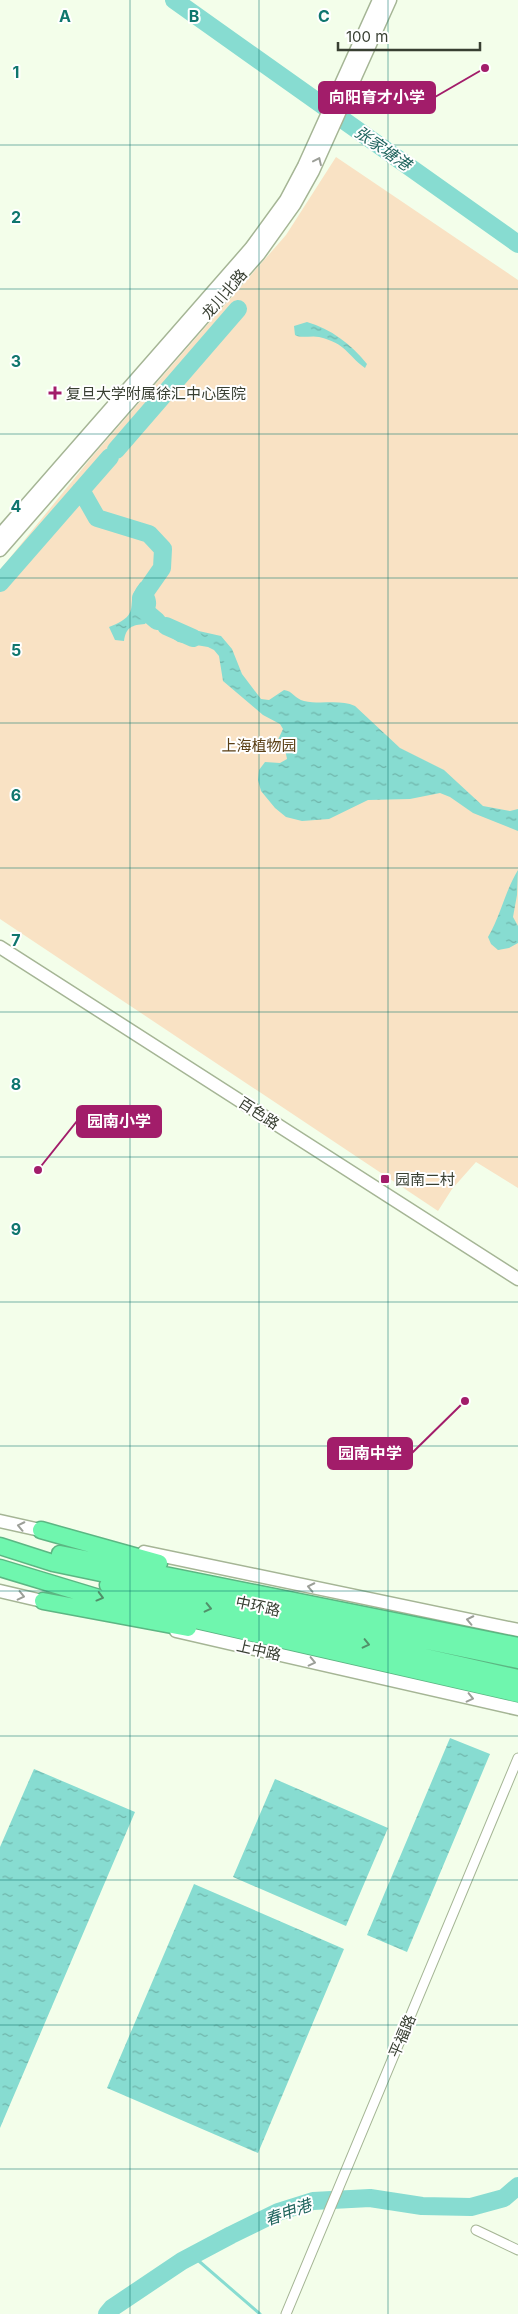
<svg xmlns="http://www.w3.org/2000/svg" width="518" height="2314" viewBox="0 0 518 2314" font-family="Inter,'Noto Sans SC',sans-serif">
<defs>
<pattern id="water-ripples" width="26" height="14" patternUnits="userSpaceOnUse" patternTransform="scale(1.25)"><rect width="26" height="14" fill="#87dcd1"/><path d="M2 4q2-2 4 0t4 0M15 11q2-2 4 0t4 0" fill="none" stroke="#6fb4aa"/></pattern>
</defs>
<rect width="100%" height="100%" fill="#f3feea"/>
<path fill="#f9e2c4" d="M336 157 518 280V1188L476 1162 452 1189 438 1211 0 919V570L91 458 286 235Z"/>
<path fill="url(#water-ripples)" d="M307 322C331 329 351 344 367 364L365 368C345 353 347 344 319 337 311 335 302 339 295 335L294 326Z
M141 582 149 585C160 603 158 608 145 624 132 625 126 627 124 641L115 640 109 627C146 613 121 604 141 582Z
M172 625 221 636 232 649 242 674 261 699 269 700 284 690C293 691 295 699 304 701 321 705 340 699 355 706L400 748 444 770 483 806 510 811 518 809V831L473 813 450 797 440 793 410 799 368 800 329 819 302 821 286 817 275 808 261 791 258 780 259 770 265 762 280 763 287 759 285 749 276 744 283 729 280 724 263 715 223 681 219 656 214 650 208 647 178 642 168 635Z
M518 870 517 895 513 917 518 926V943L509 948 498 950 491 944 488 937C501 915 505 891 518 870Z
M450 1738 490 1754 407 1952 367 1935Z
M34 1769 135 1812 0 2128V1847Z
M275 1779 388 1828 346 1926 233 1877Z
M194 1884 344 1949 258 2153 107 2088Z"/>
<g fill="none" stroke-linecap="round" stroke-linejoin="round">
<path stroke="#87dcd1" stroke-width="3" d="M193 2256 260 2314"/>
<path stroke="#87dcd1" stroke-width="18" d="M174 0 518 244
M116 450 238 309
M81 490 97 518 149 534 163 549 162 568 141 598 144 610 157 621
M0 583 110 457
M166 626 193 638
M107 2314 112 2308 182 2261 231 2235 278 2212 313 2201 370 2198 422 2206 471 2207 504 2198 518 2186"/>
<g stroke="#a5b595" stroke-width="11">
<path id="street" d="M476 2230 518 2250
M286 2314 518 1758"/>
</g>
<g stroke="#a5b595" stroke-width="15">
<path id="secondary" d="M0 535 251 248 286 200 304 166 379 0
M0 550 259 254 294 205 313 171 390 0
M0 947 518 1279
M0 1521 49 1532
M144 1552 518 1630
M0 1591 51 1603
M176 1631 518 1709"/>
</g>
<g stroke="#5cb683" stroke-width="19">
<path id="highway" d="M41 1530 159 1563
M0 1546 53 1563 518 1660
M60 1554 518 1646
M0 1568 99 1598 518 1694
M108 1585 518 1678
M43 1601 188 1628"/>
</g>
<use href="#street" stroke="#fff" stroke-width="9"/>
<use href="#secondary" stroke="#fff" stroke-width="12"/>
<use href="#highway" stroke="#6ff6ae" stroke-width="16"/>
</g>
<defs><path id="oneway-chevron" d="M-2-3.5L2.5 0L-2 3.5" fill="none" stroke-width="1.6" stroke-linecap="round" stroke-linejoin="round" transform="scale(1.25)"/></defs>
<g stroke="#9c9f98">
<use href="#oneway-chevron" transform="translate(318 161) rotate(-65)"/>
<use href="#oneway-chevron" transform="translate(21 1526) rotate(-168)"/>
<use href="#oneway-chevron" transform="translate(311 1587) rotate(-168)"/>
<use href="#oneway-chevron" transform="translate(21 1596) rotate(13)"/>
<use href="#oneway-chevron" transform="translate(470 1620) rotate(-168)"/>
<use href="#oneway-chevron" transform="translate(312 1662) rotate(13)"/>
<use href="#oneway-chevron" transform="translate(470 1698) rotate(13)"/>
</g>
<g stroke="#51916a">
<use href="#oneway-chevron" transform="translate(100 1597) rotate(15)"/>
<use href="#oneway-chevron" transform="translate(208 1608) rotate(13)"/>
<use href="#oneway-chevron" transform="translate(366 1644) rotate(13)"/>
</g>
<path fill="none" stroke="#0f766e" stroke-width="1" stroke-opacity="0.55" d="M130 0V2314M259 0V2314M388 0V2314M0 145H518M0 289H518M0 434H518M0 578H518M0 723H518M0 868H518M0 1012H518M0 1157H518M0 1302H518M0 1446H518M0 1591H518M0 1736H518M0 1880H518M0 2025H518M0 2169H518"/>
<g fill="#a21d6a" stroke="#fff" stroke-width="2">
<path d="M52.5 385.5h5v5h5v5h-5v5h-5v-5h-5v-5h5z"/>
<rect x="380" y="1174" width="10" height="10" rx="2.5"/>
</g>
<g text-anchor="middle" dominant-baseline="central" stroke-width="4" stroke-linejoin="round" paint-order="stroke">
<g font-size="15" fill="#383f32" stroke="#fff">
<text transform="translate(224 294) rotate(-49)">龙川北路</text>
<text transform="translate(259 1113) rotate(33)">百色路</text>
<text transform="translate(258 1606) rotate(12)">中环路</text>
<text transform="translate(259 1650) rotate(13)">上中路</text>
<text transform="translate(402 2036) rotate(-67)">平福路</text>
</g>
<g font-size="15" fill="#383f32" stroke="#fff" text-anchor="start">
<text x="66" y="393">复旦大学附属徐汇中心医院</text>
<text x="395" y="1179">园南二村</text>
</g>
<g font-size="15" fill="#5b4016" stroke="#fff">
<text x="259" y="745">上海植物园</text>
</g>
<g font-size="16" font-style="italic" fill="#1f645d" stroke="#fff">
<text transform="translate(383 148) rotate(35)">张家塘港</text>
<text transform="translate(288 2212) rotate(-20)">春申港</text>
</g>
</g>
<g font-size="16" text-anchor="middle" font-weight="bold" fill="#0f766e" stroke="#fff" stroke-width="4" stroke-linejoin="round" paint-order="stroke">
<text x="65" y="22">A</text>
<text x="194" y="22">B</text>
<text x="324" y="22">C</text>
<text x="16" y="78">1</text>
<text x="16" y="223">2</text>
<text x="16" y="367">3</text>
<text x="16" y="512">4</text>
<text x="16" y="656">5</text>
<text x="16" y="801">6</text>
<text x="16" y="946">7</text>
<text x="16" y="1090">8</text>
<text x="16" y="1235">9</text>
</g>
<path fill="none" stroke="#a21d6a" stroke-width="2" d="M485 68L435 97M38 1170L77 1121M465 1401L412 1453"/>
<g fill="#a21d6a" stroke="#fff" stroke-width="2">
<circle cx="485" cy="68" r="5"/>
<circle cx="38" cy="1170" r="5"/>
<circle cx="465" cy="1401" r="5"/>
</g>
<g fill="#a21d6a" stroke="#a21d6a" stroke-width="2">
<rect x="319" y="82" width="116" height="31" rx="5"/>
<rect x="77" y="1106" width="84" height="31" rx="5"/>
<rect x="328" y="1438" width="84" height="31" rx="5"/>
</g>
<g font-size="16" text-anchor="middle" font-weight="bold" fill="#fff">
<text x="377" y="103">向阳育才小学</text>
<text x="119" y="1127">园南小学</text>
<text x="370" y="1459">园南中学</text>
</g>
<path d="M338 42v8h142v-8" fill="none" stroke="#383f32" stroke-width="2.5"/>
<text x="346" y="42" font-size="15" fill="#383f32" stroke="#ffffff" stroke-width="4" paint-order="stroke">100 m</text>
</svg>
